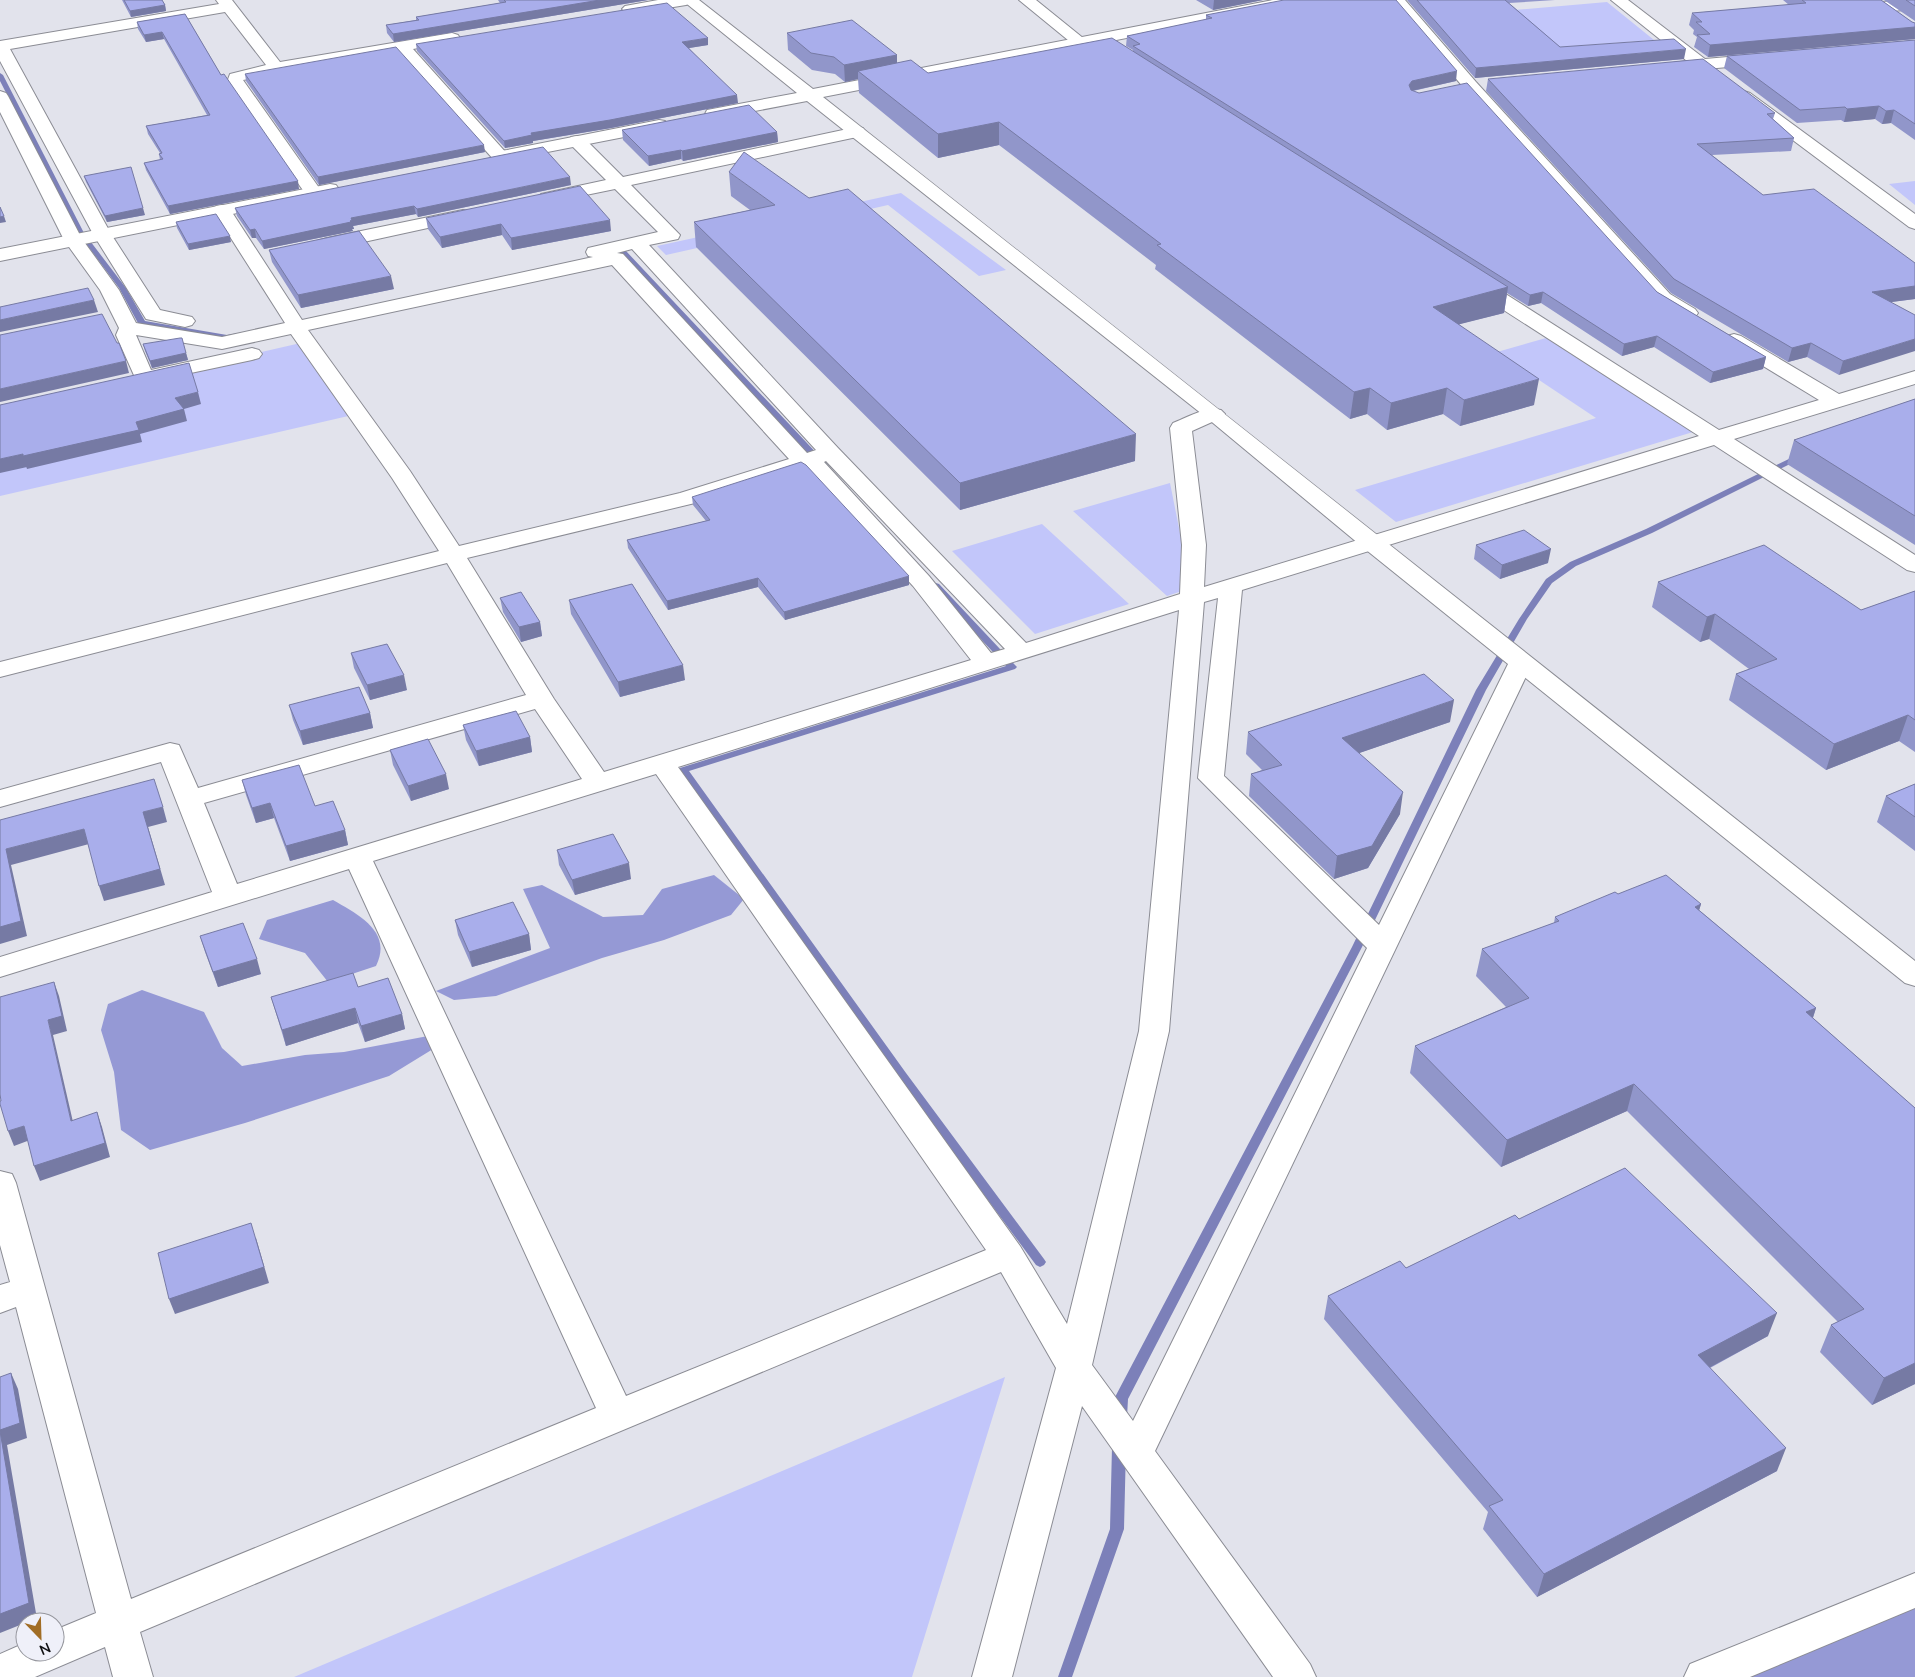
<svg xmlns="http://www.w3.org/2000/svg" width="1915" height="1677" viewBox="0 0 1915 1677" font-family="Mulish,sans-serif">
<rect width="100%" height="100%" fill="#e2e3ec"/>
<path fill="#c2c6fa" d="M1607 2 1654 40 1559 47 1514 10Z
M1915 181V205L1889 184Z
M901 193 1006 270 979 276 888 205 666 255 657 246Z
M1546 338 1693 432 1396 522 1355 490 1596 418 1497 352Z
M305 342 357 414 0 496V413Z
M1170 483 1191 588 1167 596 1073 511Z
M1042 524 1129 604 1035 634 952 551Z
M1005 1377 912 1677H294Z"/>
<path fill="#9599d5" d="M714 875 744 899 731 915 664 940 602 958 496 996 454 1000 436 991 550 948 523 889 542 885 603 917 643 915 662 889Z
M333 900C359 915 393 932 376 966L328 982 305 953 259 939 267 920Z
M142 990 204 1012 222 1048 242 1066 305 1055 344 1052 428 1036 433 1049 389 1076 245 1123 150 1150 121 1130 114 1072 101 1030 108 1004Z
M1915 1608V1677H1730Z"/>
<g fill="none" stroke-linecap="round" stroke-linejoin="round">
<path fill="#7c80b9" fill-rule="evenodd" d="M0 73 3 75 84 233 126 288 145 321 227 335 238 333 242 335 241 337 227 339 139 325 119 288 78 233 0 81Z
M624 250 626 251 823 460V464H817L622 254 606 258 603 256Z
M1795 456H1801L1802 458 1652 533 1576 566 1552 583 1527 619 1486 690 1362 947 1128 1399 1127 1417 1125 1421 1120 1423 1115 1421 1113 1417 1114 1399 1352 947 1476 690 1519 619 1546 579 1570 562 1646 529Z
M936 583 939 584 1015 665 1017 667 1015 669 689 771 906 1073 1044 1259 1046 1262 1044 1265 1040 1267 1036 1265 898 1079 678 770 680 768 1006 666 933 588 932 586Z
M1119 1441 1124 1443 1126 1447 1124 1529 1072 1677H1058L1110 1529 1112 1447 1114 1443Z"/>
<g stroke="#8b8c94" stroke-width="2">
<path id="minor" d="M216 0H232L280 62 452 33 458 35 460 38 458 41 413 49 509 156 506 160 500 161 494 160 398 52 243 80 322 192 319 196 313 197 307 196 227 82 230 74 266 65 225 12 10 49 111 234 160 310 192 317 195 321 192 325 185 327 146 319 93 234 0 61V41L219 4Z
M658 0H694L691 3 686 5 630 14 625 12 622 9 625 6Z
M1019 0H1036L1088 42 1086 45H1074Z
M1389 0H1405L1476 82 1670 294 1695 309 1698 313 1695 317C1680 321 1668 309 1656 302L1464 88Z
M1611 0H1628L1705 59 1762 54 1768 56 1770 59 1768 62 1762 64 1672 72 1666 70 1664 67 1666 64 1687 61Z
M1915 0V9L1881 12 1876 10 1873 7 1876 4 1881 2Z
M0 91 6 93 8 96 82 239 119 290 136 323 222 337 285 323 213 210 216 206 222 205 228 206 302 320 593 257 588 256 586 252 588 248 658 232 615 189 547 203 541 202 538 198 541 194 606 180 571 145 568 141 571 137 577 136 583 137 623 177 857 127 863 128 866 132 863 136 857 137 631 185 680 235 678 239 649 245 838 448 1026 643 1180 594 1182 545 1170 428 1173 423C1188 417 1206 406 1221 410L1225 414 1221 418 1192 431 1206 545 1204 587 1699 436 1468 287 1465 283 1468 279 1475 277 1482 279 1719 430 1819 400 1727 344 1724 340 1727 336 1734 334 1741 336 1839 394 1915 371V384L1734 439 1915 555V572L1907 570 1714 445 1242 590 1224 776 1379 925 1509 662 1512 657 1521 655 1530 657 1533 662 1155 1451 1310 1664 1316 1677H1273L1082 1406 1012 1677H972L1056 1368 1001 1272 140 1632 153 1677H113L105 1647 35 1677H0V1654L25 1643V1652H55V1630L96 1613 16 1307 0 1313V1285L10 1282 0 1245V1171L12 1174 16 1183 131 1599 596 1408 349 869 0 977V957L212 892 161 762 0 807V790L170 743 179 745 198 788 526 695 447 563 0 677V662L439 551 392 478 291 334 222 349 136 335 151 370 252 348 259 350 262 354 259 358 252 360 153 381 144 384 137 382 116 335 119 328 100 290 64 240 0 112ZM632 249 816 450 807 453 623 254 617 253ZM612 265 789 459 680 493 459 546 410 471 308 330ZM826 461 1005 649 991 653 929 576 824 462ZM802 468 808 471 913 586 971 660 604 772 554 699 467 558 695 503ZM1218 598 1198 778 1367 948 1133 1421 1092 1365 1169 1031 1204 602ZM1179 610 1139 1031 1067 1324 1020 1246 678 767ZM535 709 582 779 237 884 204 803ZM656 774 986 1250 626 1396 373 861Z
M1744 91 1750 93 1915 214V229L1909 227 1738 99 1736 96 1738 93Z
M463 210 469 211 472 215 469 219 327 250 320 248 318 244 320 240 327 238Z
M1915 1573V1608L1750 1677H1684L1690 1664Z"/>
</g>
<g stroke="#8b8c94" stroke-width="2">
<path id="tertiary" d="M682 0H699L813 89 1273 0H1304L1301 3 1296 5 823 97C1188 384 1551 673 1915 961V986L1905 983 1365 549 1207 418 807 101 713 119 707 118 705 114 707 110 797 93Z
M659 120 665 121 667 125 665 129 507 160 501 159 498 155 501 151 507 150Z
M330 184 336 185 339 189 336 193 0 261V249Z"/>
</g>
<use href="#minor" fill="#fff" fill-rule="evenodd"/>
<use href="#tertiary" fill="#fff" fill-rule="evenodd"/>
</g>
<path fill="#9196ca" d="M122 0H162L165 5 166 11 131 17Z
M498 0H648L394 42 387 33 386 25 416 20V17L500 3Z
M1196 0H1263L1213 10Z
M1407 0H1555L1509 3 1560 47 1684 59 1475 78Z
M1783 0H1881L1912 22 1915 23V39L1708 57 1694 47 1697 37 1693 34 1694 30 1689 25 1692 13 1789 5Z
M1884 0H1915V21Z
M185 14 221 75 299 189 170 214 146 170 144 163 160 160 159 154 160 153 148 134 146 126 207 115 164 39 146 42 138 29 137 22Z
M1206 15 1456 81 1413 91 1657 292 1766 357 1763 369 1710 383 1654 347 1622 356 1541 303 1528 306 1507 293 1504 313 1459 324 1534 405 1460 426 1443 414 1387 430 1367 414 1350 419 1155 269 1156 265 999 145 938 158 859 93 858 79 845 82 835 74 812 70 788 50 787 33 897 55V63L928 73 1133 51V50L1126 46 1127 36 1206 20Z
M1915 40V140L1891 123 1882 124 1875 119 1844 122 1841 120 1797 123 1724 68 1727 56Z
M416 44 708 45 689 48 738 103 611 128 533 141V143L505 148 417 51Z
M245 74 485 152 319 185 246 81Z
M1488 79 1775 113 1773 119 1794 138 1791 151 1712 155 1763 195 1915 263V299L1891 302 1839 375 1807 357 1788 362 1671 293 1486 91Z
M622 130 777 132 778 142 683 161 681 159 649 166 623 140Z
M729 172 1135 461 960 510 696 247 694 222 750 210 731 196Z
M84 176 145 215 107 222 86 182Z
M571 185 418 217 416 214 353 226 354 229H352L353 231 264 249 256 238H252L237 216 235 208Z
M426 218 611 231 512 250 502 235 442 248 428 229Z
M176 222 231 242 189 250 177 228Z
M269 250 394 289 301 308 272 262Z
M143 344 186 353 188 360 152 368 145 351Z
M1915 399V545L1787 464 1794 440Z
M692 497 909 585 785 620 758 587 668 610 628 548 627 540 706 521 693 505Z
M1476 545 1548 563 1500 579 1474 559Z
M1658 582 1861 610 1915 591V752L1899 741 1826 770 1729 700 1736 674 1749 669 1709 639 1700 642 1652 607Z
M500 598 540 622 542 636 521 642 503 612Z
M569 600 685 680 620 697 571 614Z
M351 653 407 690 370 700 354 668Z
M289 705 370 713 373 728 303 745 293 720Z
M1450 722 1359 753 1400 814 1368 868 1334 879 1249 796 1251 774 1262 770 1246 754 1248 732Z
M463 725 530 737 532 752 479 766 466 740Z
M390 750 449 789 411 801 393 765Z
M242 780 315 806 345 830 348 845 290 861 274 818 256 823 246 795Z
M1915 784V851L1877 822 1886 796Z
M557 850 631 879 575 895 559 865Z
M1701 904 1699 910 1816 1008 1813 1018 1915 1108V1384L1872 1405 1820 1352 1831 1325 1838 1322 1627 1111 1501 1167 1410 1073 1415 1046 1506 1007 1476 976 1482 949 1554 923 1555 917Z
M455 920 529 934 531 950 472 967 458 935Z
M200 936 261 974 218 987 205 952Z
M358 987 402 1014 405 1029 365 1042 358 1023 286 1046 271 997Z
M1519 1219 1768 1336 1710 1368 1777 1471 1537 1597 1483 1529 1488 1512 1324 1319 1328 1296 1406 1268Z"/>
<path fill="#767aa4" d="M600 0H648L394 42 393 34Z
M1214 0H1263L1213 10Z
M165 5 166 11 131 17 130 11Z
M1915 27V39L1708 57 1710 45Z
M162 32 164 39 146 42 144 35Z
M708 38V45L683 49 682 42Z
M1686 49 1684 59 1475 78 1476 68Z
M897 55V72L858 71V79L845 82 844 65Z
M1457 71 1456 81 1411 91 1409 85 1412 81Z
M737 95 738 103 611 128 533 141V143L505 148 504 141 531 133Z
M1879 106 1875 119 1844 122 1847 109Z
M1894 110 1891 123 1882 124 1886 111Z
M999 122V145L938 158V134Z
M777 132 778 142 683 161 682 151Z
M484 145 485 152 319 185 318 177Z
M681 150V159L649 166 648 156Z
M570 177 571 185 418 217 417 209Z
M298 181 299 189 170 214 168 206Z
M414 206 416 214 353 226 354 229H352L353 231 264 249 262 241 351 218Z
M143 208 145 215 107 222 105 216Z
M4 216 6 222 0 223V217Z
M610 220 611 231 512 250 511 238Z
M501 224 502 235 442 248 440 237Z
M255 229 256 238H252L250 230Z
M230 236 231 242 189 250 188 244Z
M391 276 394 289 301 308 298 295Z
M1915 286V299L1868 305 1872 292Z
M1508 287 1504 313 1429 332 1433 307Z
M1543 292 1541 303 1528 306 1530 295Z
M94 300 98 312 0 332V320Z
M1657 336 1654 347 1622 356 1624 344Z
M1915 339V351L1839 375 1843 361Z
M1811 343 1807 357 1788 362 1792 348Z
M186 353 188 360 152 368 150 361Z
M1766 357 1763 369 1710 383 1713 372Z
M126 361 129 373 0 402V389Z
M1539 379 1534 405 1460 426 1464 400Z
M1370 388 1367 414 1350 419 1354 392Z
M1447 388 1443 414 1387 430 1391 403Z
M198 392 201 404 184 409 187 421 140 434 142 442 27 469 23 456 136 422 175 398Z
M1136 434 1135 461 960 510V483Z
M23 454 27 467 0 473V459Z
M1551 549 1548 563 1500 579 1502 565Z
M909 576V585L785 620 784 612Z
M758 578V587L668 610 667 601Z
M1715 614 1709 639 1700 642 1707 617Z
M540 622 542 636 521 642 519 627Z
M683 665 685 680 620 697 618 682Z
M404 675 407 690 370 700 367 685Z
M1454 700 1450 722 1339 760 1342 738Z
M370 713 373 728 303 745 300 731Z
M1908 715 1899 741 1826 770 1834 744Z
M530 737 532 752 479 766 476 751Z
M446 774 449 789 411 801 408 786Z
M1403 792 1400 814 1368 868 1334 879 1337 856Z
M270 803 274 818 256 823 252 808Z
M163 807 167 822 148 827 165 885 104 901 99 886 143 812Z
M84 829 89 844 11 865 27 936 0 944V927L6 849Z
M345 830 348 845 290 861 286 846Z
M629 863 631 879 575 895 572 880Z
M1701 904 1693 930 1695 907Z
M529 934 531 950 472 967 469 952Z
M257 959 261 974 218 987 213 972Z
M54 982 59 996 67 1031 53 1035 76 1135 71 1121 48 1020Z
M355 1008 358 1023 286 1046 282 1030Z
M1816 1008 1807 1035 1806 1012Z
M402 1014 405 1029 365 1042 361 1026Z
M1634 1084 1627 1111 1501 1167 1507 1140Z
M97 1112 102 1127 110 1157 40 1181 34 1166Z
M24 1126 30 1140 14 1146 8 1131Z
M256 1238 269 1283 175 1314 169 1299Z
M1777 1313 1768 1336 1690 1378 1698 1355Z
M1915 1363V1384L1872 1405 1884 1378Z
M11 1373 18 1389 27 1438 7 1445 37 1619 28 1622H25V1623L0 1633V1430Z
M1786 1448 1777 1471 1537 1597 1544 1574Z"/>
<path fill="#a9aeeb" stroke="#767aa4" d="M124 0H162L165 5 130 11Z
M504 0H600L393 34 386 25 419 20 416 17 506 2Z
M1284 0H1396L1457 71 1412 81 1409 85 1411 90 1419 93 1467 83 1657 292 1766 357 1713 372 1657 336 1624 344 1543 292 1530 295 1133 46 1140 44 1127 36 1212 18 1206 15Z
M1417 0H1505L1560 47 1674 39 1686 49 1476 68Z
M1802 0H1881L1912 22 1915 23V27L1710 45 1697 35 1710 34 1696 22H1702L1692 13 1806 3Z
M1906 0H1915V6Z
M667 3 708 38 682 42 737 95 610 120 531 133 532 135 504 141 416 44Z
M185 14 221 75 224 74 298 181 168 206 144 163 163 159 159 154 162 153 146 126 210 115 162 32 144 35 137 22Z
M852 20 897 55 844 65 834 57 811 53 787 33Z
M1112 38 1508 287 1433 307 1539 379 1464 400 1447 388 1391 403 1370 388 1354 392 1157 245 1161 244 999 122 938 134 858 71 911 60 928 73Z
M1915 40V124L1894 110 1886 111 1879 106 1847 109 1845 107 1800 110 1727 56Z
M396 47 484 145 318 177 245 74Z
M1703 59 1775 113 1767 114 1794 138 1697 144 1763 195 1814 189 1915 263V286L1872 292 1915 315V339L1843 361 1811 343 1792 348 1674 279 1488 79Z
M749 105 777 132 682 151 681 150 648 156 622 130Z
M543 147 570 177 417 209 414 206 351 218 352 220 350 221 351 222 262 241 255 229 250 230 235 208Z
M744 152 809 198 848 189 1136 434 960 483 694 222 775 205 729 172Z
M131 167 143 208 105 216 84 176Z
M580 186 610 220 511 238 501 224 440 237 426 218Z
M0 207 4 216 0 217Z
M216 214 230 236 188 244 176 222Z
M359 231 391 276 298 295 269 250Z
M88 288 94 300 0 320V307Z
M102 314 117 343H119L126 361 0 389V335Z
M180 338H182L186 353 150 361 143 344Z
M189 363 198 392 175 398 184 409 136 422 139 430 23 456V454L0 459V405Z
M1915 399V516L1794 440Z
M801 462 806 465 909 576 784 612 758 578 667 601 627 540 710 520 692 497Z
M1524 530 1551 549 1502 565 1476 545Z
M1764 545 1861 610 1915 591V720L1908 715 1834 744 1736 674 1777 659 1715 614 1707 617 1658 582Z
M632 584 683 665 618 682 569 600Z
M521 592 540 622 519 627 500 598Z
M387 644 404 675 367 685 351 653Z
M1424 674 1454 700 1342 738 1403 792 1372 846 1337 856 1251 774 1282 765 1248 732Z
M359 687 370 713 300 731 289 705Z
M516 711 530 737 476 751 463 725Z
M428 739 446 774 408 786 390 750Z
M299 765 315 806 333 801 345 830 286 846 270 803 252 808 242 780Z
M154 779 163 807 143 812 160 869 99 886 84 829 6 849 21 921 0 927V820Z
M1915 784V817L1886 796Z
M613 834 629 863 572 880 557 850Z
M1666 875 1701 904 1695 907 1816 1008 1806 1012 1915 1108V1363L1884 1378 1831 1325 1864 1309 1634 1084 1507 1140 1415 1046 1529 998 1482 949 1559 921 1555 917 1615 892 1618 894Z
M513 902 529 934 469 952 455 920Z
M243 923 257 959 213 972 200 936Z
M353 973 358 987 388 978 402 1014 361 1026 355 1008 282 1030 271 997Z
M54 982 62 1016 48 1020 71 1121 97 1112 105 1143 34 1166 24 1126 8 1131 0 1104V1101H1L0 1094V997Z
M1625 1168 1777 1313 1698 1355 1786 1448 1544 1574 1489 1506 1503 1500 1328 1296 1400 1261 1406 1268 1515 1215 1519 1219Z
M251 1223 264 1267 169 1299 158 1253Z
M11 1373 20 1423 0 1430V1377Z
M0 1431 29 1603 0 1614Z"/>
<g transform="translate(40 1637) rotate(157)"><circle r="24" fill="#eff0f9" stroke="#95969d"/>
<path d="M0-4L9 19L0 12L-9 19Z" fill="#a16d25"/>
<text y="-8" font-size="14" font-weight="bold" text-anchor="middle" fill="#0f0f12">N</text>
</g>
</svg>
